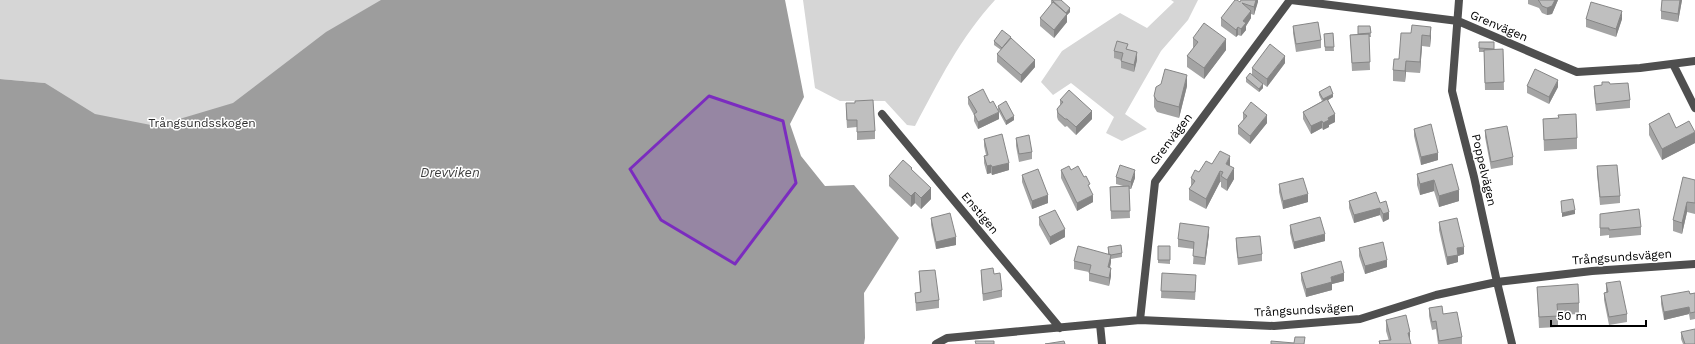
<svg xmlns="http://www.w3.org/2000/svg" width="1695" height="344" viewBox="0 0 1695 344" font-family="'Work Sans',sans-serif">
<rect width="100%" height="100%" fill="#fff"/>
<path fill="#d6d6d6" d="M0 0H621L110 295 45 83 0 79Z
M803 0H995C960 38 939 81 915 126L907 125 885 101H840L815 88Z
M1171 0H1198L1188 20 1161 51 1125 114 1147 129 1122 141 1106 133 1114 117 1071 83 1053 95 1041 82 1062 51 1120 13 1147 28 1174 2Z"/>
<path fill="#9d9d9d" d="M381 0H785L804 97 790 124 801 156 825 186 854 185 899 238 864 293 865 338 864 344H0V79L45 83 95 114 156 126 233 103 326 32Z"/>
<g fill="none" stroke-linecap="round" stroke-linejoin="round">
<path stroke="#4f4f4f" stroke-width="8" d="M1291 0 1458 21 1577 72 1640 68 1695 61
M1459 0 1452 91 1474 177 1497 282 1512 344
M1673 64 1695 108
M882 114 1060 328
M1140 320 1155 182 1290 0
M1100 324 1102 344
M936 344 947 338 1140 320 1274 326 1360 319 1436 295 1497 282 1592 271 1695 264"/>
</g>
<path fill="#a4a4a4" d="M1051 0H1061L1070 12 1067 15V22L1054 38 1040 26V18L1052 4 1051 3Z
M1258 0 1254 15 1251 14V18L1246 26V30L1241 36 1238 35 1236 37 1221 26V18L1240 2Z
M1528 0H1558L1552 14 1547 15 1542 13 1539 8 1528 4Z
M1662 0H1682L1678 22 1661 19V11Z
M1586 19H1622L1616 37 1586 27Z
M1293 26 1321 40V48L1296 52 1293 33Z
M1358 26H1370L1371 37H1369L1370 70 1352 71 1350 35 1358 34Z
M1431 27 1430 47 1422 46 1420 73 1406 72 1405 82 1393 81V70L1399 59 1411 33Z
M1333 33 1334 51H1325L1324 34Z
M1193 38 1226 50 1204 79 1187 67V56L1193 49Z
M1011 39 1035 67 1021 83 997 62V54L1001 50 994 45V41Z
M1479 42H1494V50L1503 49 1504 90H1485L1484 52H1479Z
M1128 50 1137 60 1134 72 1121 68V60L1114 58V51Z
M1285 63 1267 87 1263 84V88L1259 92 1246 82V78L1252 74V68Z
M1602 82 1610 84 1630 100V108L1596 111 1594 93V86L1602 85Z
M1187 86 1179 118 1157 112 1154 107V96Z
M1527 86 1558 87 1549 104 1527 93Z
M1319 92 1333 97 1328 100 1335 122 1329 125V127L1323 130 1322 128 1311 134 1303 119V112L1322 101 1319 95Z
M968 97 999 119 978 129 974 121V115L968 104Z
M1060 100 1092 119 1076 135 1067 126 1065 127 1058 120 1057 117V109L1060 105Z
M998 106 1014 120 1006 125 998 110Z
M846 111 875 131V139L857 140V127L847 128Z
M1243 113 1267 123 1250 144 1238 134V126L1243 120Z
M1558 118 1577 138V149L1544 151 1543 119Z
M1649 124 1676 128 1695 143 1662 160 1649 135Z
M1414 129 1438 160 1421 165 1414 136Z
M1485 130 1513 157V165L1491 169 1485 137Z
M1016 138 1032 152V159L1019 162 1016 146Z
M984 139 1009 170 992 175 991 173 987 174 984 163V156L986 155 984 146Z
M1212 164 1230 166 1234 179 1227 191 1221 187V182H1220L1206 209 1189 200V189L1191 187V178L1199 172Z
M1452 164 1459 201 1439 207 1434 191 1420 195 1417 185V174Z
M1597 166 1620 196V203L1600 205 1597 174Z
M912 170 931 199 921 209 915 203 911 207 889 186V176Z
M1061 170H1071L1090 189 1093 202 1077 211 1061 178Z
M1022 175 1048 203 1032 209 1022 182Z
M1116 177 1135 178 1131 189H1129L1130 218 1111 219 1110 187 1123 186 1116 184Z
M1695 180V214L1687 212 1682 234 1673 231V220Z
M1279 184 1308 202 1283 209 1279 192Z
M1349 201 1380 203 1389 219 1383 222 1380 215 1354 223 1349 208Z
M1600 214 1641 227V235L1609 238V235L1600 236Z
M1039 217 1065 237 1050 245 1039 225Z
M931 218 956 245 936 249 931 225Z
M1439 222 1464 254 1458 256V262L1447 265 1439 230Z
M1290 225 1325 241 1294 249 1290 233Z
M1209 234 1205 265 1193 264 1194 249 1178 247V239Z
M1236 238 1262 254V261L1238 265 1236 246Z
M1158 246H1170V264L1158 263Z
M1108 247 1122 253V257L1111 259V262L1110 268 1111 276 1109 286 1089 281V272L1074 269V261L1108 254Z
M1359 248 1387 267 1365 274 1359 256Z
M981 270 994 274 1002 290V297L983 301 981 277Z
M919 271 939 300V308L916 311 915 293 920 292Z
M1162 273 1196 282 1195 300 1161 298Z
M1301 273 1344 281 1332 284V290L1306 297 1301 280Z
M1606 283 1627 314V322L1609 325 1604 300V293L1606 292Z
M1537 287 1579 303V314L1558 315V327L1539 328Z
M1695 293V319L1690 320 1689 314 1664 320 1661 304V296Z
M1429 308 1443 314 1462 337V344H1438L1436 329 1432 330 1429 316Z
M1386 320 1411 344H1379V341H1389L1386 331Z
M1681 332 1695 344H1683L1681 339Z"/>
<path fill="#868686" d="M1256 0H1258V2L1254 15V7Z
M1555 0H1558L1552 14 1547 15V8Z
M1680 0H1682L1678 22V14Z
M1070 8V12L1067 15V22L1054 38V30L1066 13Z
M1251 11V18L1246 26V30L1241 36V29L1243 21Z
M1622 11V19L1616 37V29Z
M1238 27V35L1236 37V30Z
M1431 27V38L1430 47V36Z
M1422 35V46L1420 73V62Z
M1226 39V50L1204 79V68Z
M1137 52V60L1134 72V65Z
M1285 56V63L1267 87V79Z
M1035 60V67L1021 83V75Z
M1406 61V72L1405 82V71Z
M1187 75V86L1179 118V107Z
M1558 80V87L1549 104V97Z
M1263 84V88L1259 92V89Z
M1333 94V97L1323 103V99Z
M1092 111V119L1076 135V127Z
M999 112V119L978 129V122Z
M1335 114V122L1329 125V127L1323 130V123L1328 118Z
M1267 115V123L1250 144V136Z
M1014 116V120L1006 125V121Z
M1322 121V128L1311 134V126Z
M1695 132V143L1662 160V149Z
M1438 153V160L1421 165V157Z
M1230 156V167L1226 164Z
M1009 163V170L992 175V167Z
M991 165V173L987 174V166Z
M1234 168V179L1227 191V180Z
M1135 170V178L1131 189V182Z
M1220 171V182L1206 209V199Z
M1434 180V191L1420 195V184Z
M931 188V199L921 209V198Z
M1459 190V201L1439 207V196Z
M915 192V203L911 207V196Z
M1308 194V202L1283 209V201Z
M1048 195V203L1032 209V201Z
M1093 195V202L1077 211V203Z
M1687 202V212L1682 234V223Z
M1380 208V215L1354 223V215Z
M1575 210V214L1562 217V213Z
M1389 212V219L1383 222V214Z
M1209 227V234L1205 265V258Z
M1065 229V237L1050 245V237Z
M1325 234V241L1294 249V242Z
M956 237V245L936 249V242Z
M1464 247V254L1458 256V262L1447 265V257L1457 248Z
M1111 255V262L1108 275V267Z
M1387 260V267L1365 274V266Z
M1111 268V276L1109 286V278Z
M1344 273V281L1332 284V290L1306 297V289L1331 277Z
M1689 307V314L1664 320V312Z
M1410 332V343L1408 333Z"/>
<path fill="#bfbfbf" stroke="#868686" d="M1052 0H1061L1070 8 1066 13Z
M1235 0H1237L1240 2 1241 0H1256L1254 7 1242 3 1251 11 1243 21 1246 23 1241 29 1238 27 1236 30 1221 18Z
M1538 0H1555L1552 6 1547 8 1542 6 1539 1Z
M1662 0H1680L1678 14 1661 11Z
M1053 2 1067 14 1054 30 1040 18Z
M1591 2 1622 11 1616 29 1586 19Z
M1318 22 1321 40 1296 44 1293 26Z
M1204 23 1226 39 1204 68 1187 56 1198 42 1193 38Z
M1412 25 1431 27 1430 36 1422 35 1420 62 1406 61 1405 71 1393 70 1394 59H1399L1401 33H1411Z
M1358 26H1370L1371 33 1358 34Z
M1002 30 1011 37 1002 48 994 41Z
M1333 33 1334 47H1325L1324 34Z
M1369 34 1370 62 1352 63 1350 35Z
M1011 38 1035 60 1021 75 997 54Z
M1117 41 1128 44 1126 49 1137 52 1134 65 1121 61 1123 53 1114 51Z
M1479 42H1494V49L1479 48Z
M1270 44 1285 56 1267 79 1252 68Z
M1503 49 1504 82 1485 83 1484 50Z
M1165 69 1187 75 1179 107 1157 101 1154 96 1156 87 1161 84Z
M1535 69 1558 80 1549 97 1527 86Z
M1250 73 1263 84 1259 89 1246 78Z
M1602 82H1609L1610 84 1628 83 1630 100 1596 104 1594 86 1602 85Z
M1330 86 1333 94 1323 99 1319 92Z
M983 89 990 103 993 101 999 112 978 122 974 114 977 112 968 97Z
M1069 90 1092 111 1076 127 1067 119H1065L1058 113 1057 109 1063 102 1060 100Z
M1327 99 1335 114 1328 118 1329 120 1323 123 1322 121 1311 126 1303 112Z
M873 100 875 131 857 132V120H847L846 103H855V101Z
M1006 101 1014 116 1006 121 998 106Z
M1251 102 1267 115 1250 136 1238 126 1247 116 1243 113Z
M1669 113 1676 128 1689 121 1695 132 1662 149 1649 124Z
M1576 114 1577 138 1544 140 1543 119 1559 118 1558 115Z
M1431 124 1438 153 1421 157 1414 129Z
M1507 126 1513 157 1491 162 1485 130Z
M1002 134 1009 163 992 167 991 165 987 166 984 156 988 155 984 139Z
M1029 135 1032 152 1019 154 1016 138Z
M1220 151 1230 156 1226 164 1234 168 1227 180 1221 176 1223 172 1220 171 1206 199 1189 189 1195 181 1191 178 1195 170 1199 172 1206 161 1212 164Z
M903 160 912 168 911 169 931 188 921 198 915 192 911 196 889 176Z
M1452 164 1459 190 1439 196 1434 180 1420 184 1417 174Z
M1120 165 1135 170 1131 182 1116 177Z
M1617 165 1620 196 1600 197 1597 166Z
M1069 166 1071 170 1078 166 1084 177 1086 176 1090 184 1088 185 1093 195 1077 203 1061 170Z
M1038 169 1048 195 1032 201 1022 175Z
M1683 177 1695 180V203L1687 202 1682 223 1673 220Z
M1303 178 1308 194 1283 201 1279 184Z
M1129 186 1130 211H1111L1110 187Z
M1376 192 1380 203 1386 201 1389 212 1383 214 1380 208 1354 215 1349 201Z
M1573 199 1575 210 1562 213 1561 201Z
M1639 209 1641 227 1609 230V228H1600V214Z
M1055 210 1065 229 1050 237 1039 217Z
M950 213 956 237 936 242 931 218Z
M1320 217 1325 234 1294 242 1290 225Z
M1457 218 1464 247 1457 248 1458 255 1447 257 1439 222Z
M1180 223 1209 227 1205 258 1193 256 1194 242 1178 239Z
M1260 236 1262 254 1238 258 1236 238Z
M1383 242 1387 260 1365 266 1359 248Z
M1121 245 1122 253 1111 255 1109 254 1108 247Z
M1078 246 1111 255 1108 267 1111 268 1109 278 1089 273 1091 265 1074 261Z
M1158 246H1170V260H1158Z
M1341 261 1344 273 1331 277 1332 282 1306 289 1301 273Z
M993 268 994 274 1000 273 1002 290 983 294 981 270Z
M935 270 939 300 916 303 915 293 921 292 919 271Z
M1162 273 1196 275 1195 292 1161 291Z
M1620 281 1627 314 1609 317 1604 293 1608 292 1606 283Z
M1578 284 1579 303 1557 304 1558 316 1539 317 1537 287Z
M1689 291 1690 294 1695 293V312L1690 313 1689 307 1664 312 1661 296Z
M1442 306 1443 314 1457 312 1462 337 1439 341 1436 321 1432 322 1429 308Z
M1406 315 1410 332 1408 333 1411 344H1380L1379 341 1391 340 1386 320Z
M1695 329V344H1685L1681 332Z
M1295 337H1305L1304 344H1271V341L1294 343Z
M975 341H994V344H976Z
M1064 341 1065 344H1045Z"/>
<path fill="#7b2cbf" fill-opacity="0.2" stroke="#7b2cbf" stroke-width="3" stroke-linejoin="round" d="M709 96 783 121 796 183 735 264 661 220 630 169Z"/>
<g text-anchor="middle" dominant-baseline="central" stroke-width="3" stroke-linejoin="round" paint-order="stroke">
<g font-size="12" fill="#000" stroke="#fff">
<text transform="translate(1499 26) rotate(23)">Grenvägen</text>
<text transform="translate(1171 139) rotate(-53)">Grenvägen</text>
<text transform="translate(1484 170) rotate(77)">Poppelvägen</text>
<text transform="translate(980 213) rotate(50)">Enstigen</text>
<text transform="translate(1622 257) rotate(-4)">Trångsundsvägen</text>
<text transform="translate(1304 310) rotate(-3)">Trångsundsvägen</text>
</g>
<g font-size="12" fill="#2d2d2d" stroke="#fff">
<text x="202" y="123">Trångsundsskogen</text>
</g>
<g font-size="13" font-style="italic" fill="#3e3e3e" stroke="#fff">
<text x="450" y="172">Drevviken</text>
</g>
</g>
<path d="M1551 320v6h95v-6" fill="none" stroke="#000000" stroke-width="2"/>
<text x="1557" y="320" font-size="12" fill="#000000" stroke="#ffffff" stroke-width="3" paint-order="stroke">50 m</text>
</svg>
